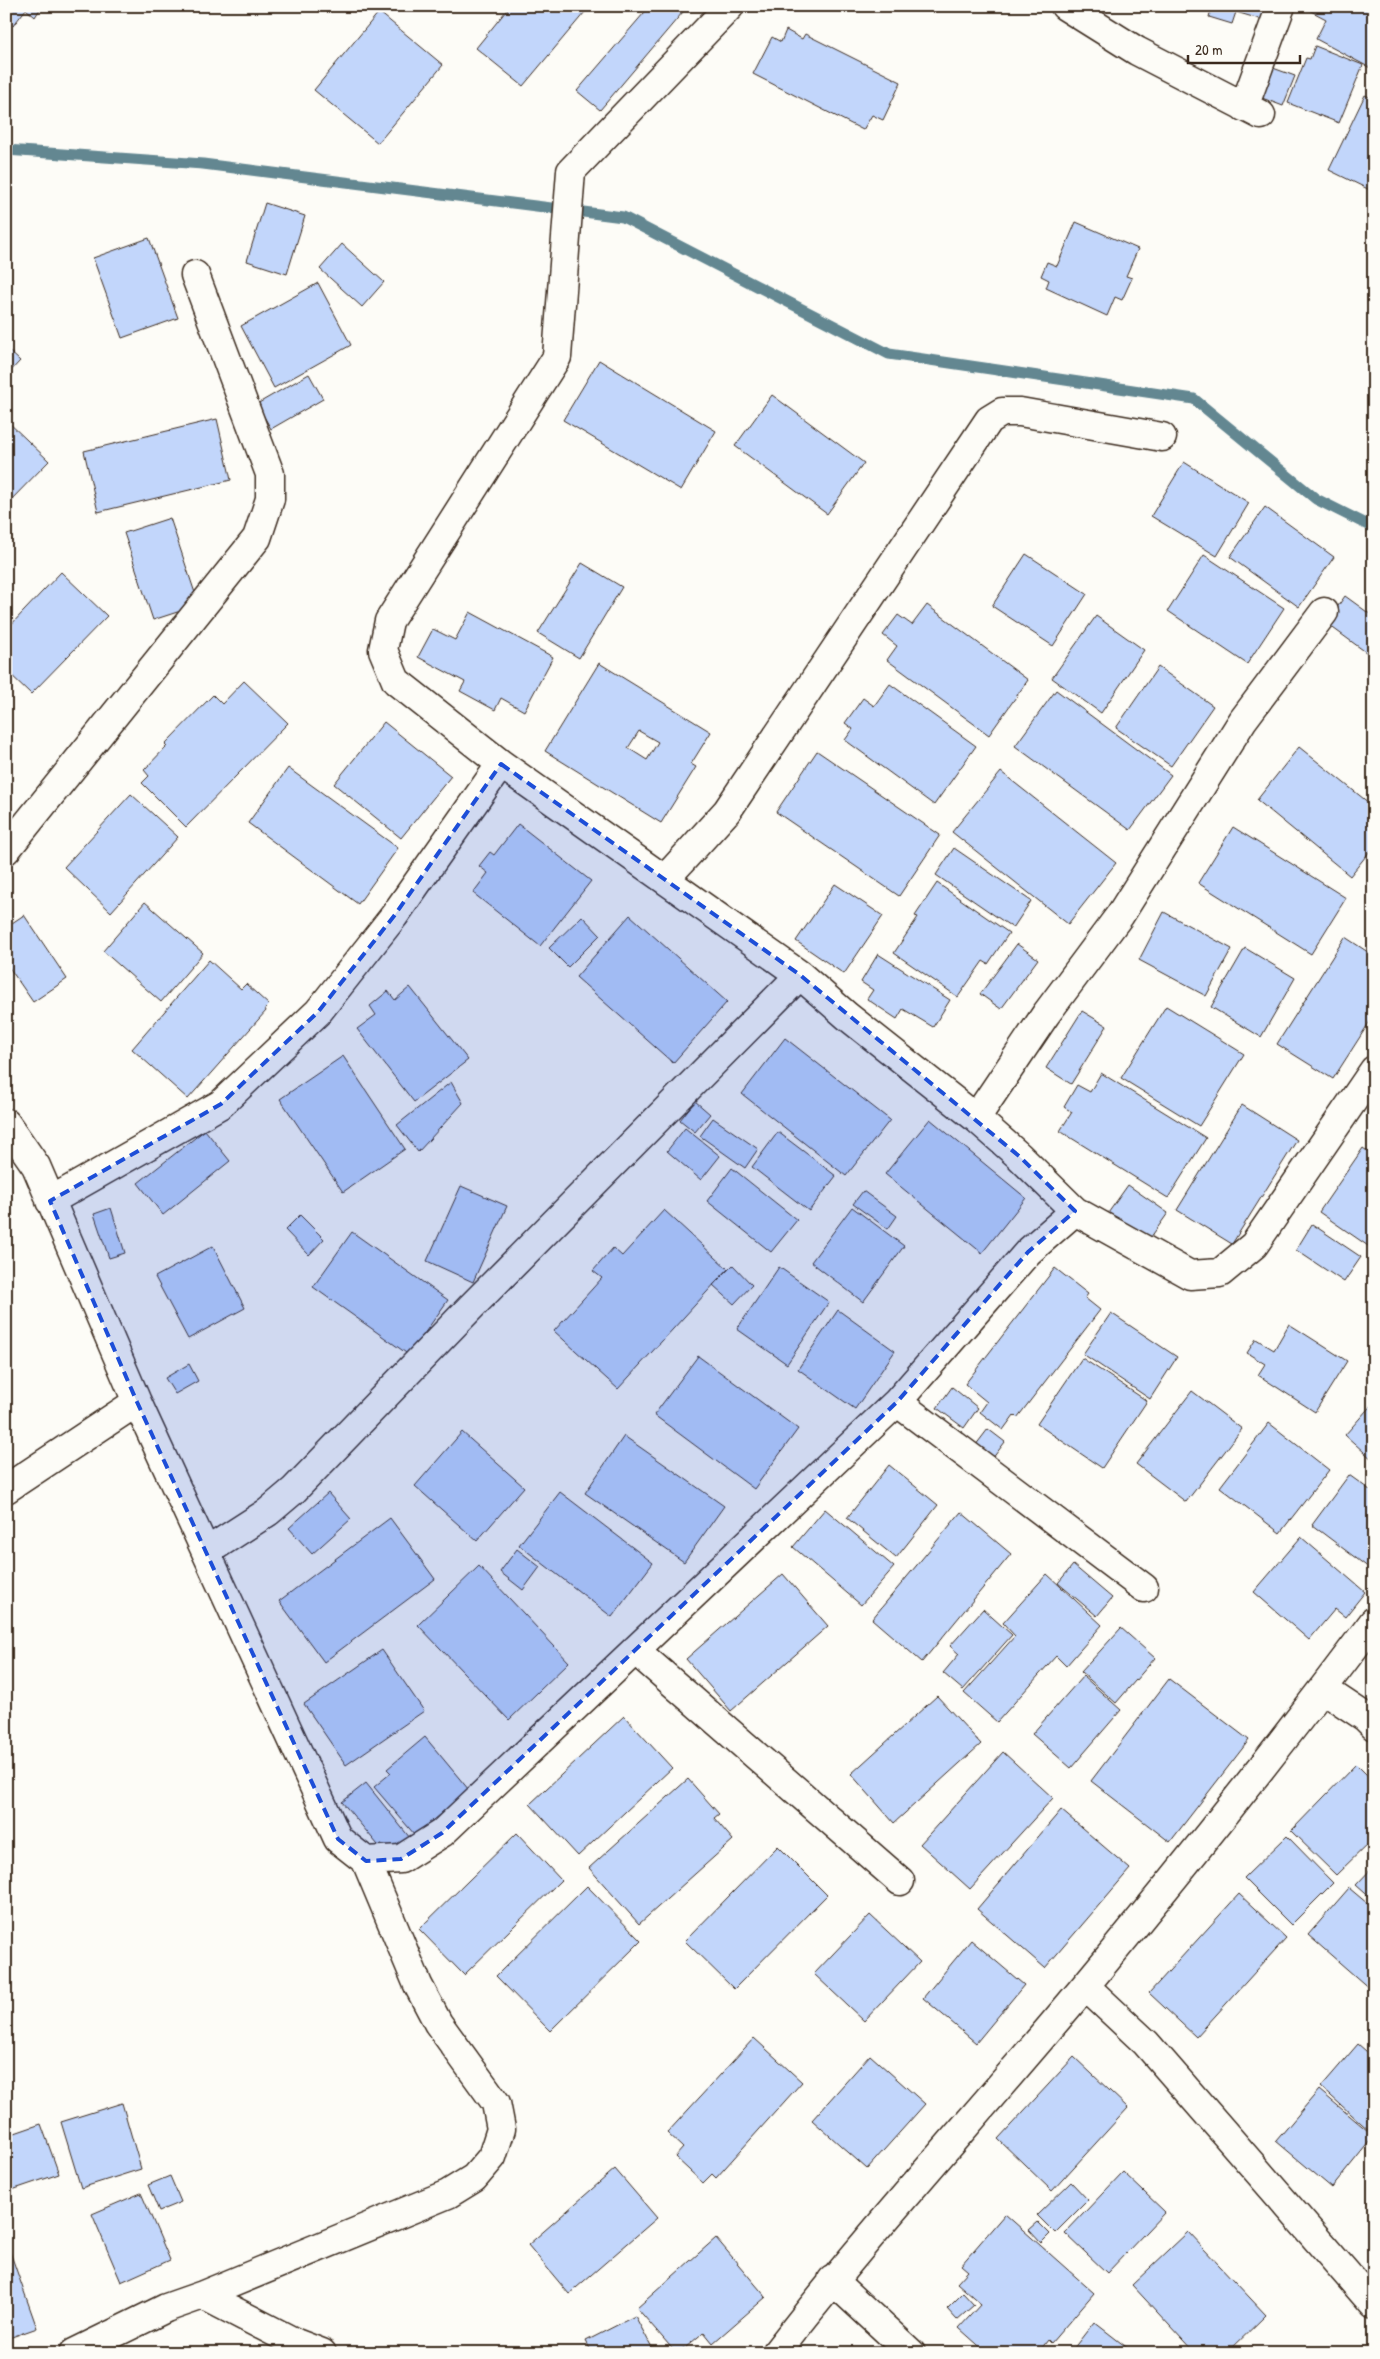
<svg xmlns="http://www.w3.org/2000/svg" width="1380" height="2359" viewBox="0 0 1380 2359" font-family="'Patrick Hand',sans-serif">
<rect width="100%" height="100%" fill="#fdfcf7"/>
<filter id="ink" filterUnits="userSpaceOnUse"><feTurbulence type="fractalNoise" baseFrequency=".02" numOctaves="2"/><feDisplacementMap in="SourceGraphic" scale="10" xChannelSelector="R" yChannelSelector="G"/><feConvolveMatrix kernelMatrix="1 2 1 2 8 2 1 2 1" color-interpolation-filters="sRGB"/></filter>
<g filter="url(#ink)">
<g fill="none" stroke-linecap="round" stroke-linejoin="round">
<path stroke="#638791" stroke-width="11" d="M6 150 203 164 623 217 889 354 1194 399 1316 499 1374 528"/>
</g>
<path fill="#c2d6fb" stroke="#3b2a1e" fill-rule="evenodd" d="M6 6H42L35 17 26 9 13 26 6 21Z
M510 6H590L523 86 476 48Z
M650 6H688L600 110 577 91Z
M1212 6H1267L1263 20 1236 12 1232 24 1209 17Z
M1312 6H1374V70L1316 39 1326 19 1309 10Z
M379 12 443 65 378 143 314 90Z
M786 30 802 39 805 34 901 82 883 120 872 115 863 130 753 74 772 37 781 42Z
M1315 46 1363 65 1339 123 1288 103 1306 58 1310 59Z
M1273 68 1295 76 1283 106 1262 98Z
M1365 95 1374 99V192L1329 170Z
M265 203 305 216 287 274 247 261Z
M1076 222 1138 249 1126 276 1132 278 1122 300 1115 297 1107 316 1046 288 1049 280 1041 276 1047 262 1057 266Z
M149 238 178 318 122 338 93 258Z
M342 244 384 282 362 307 320 269Z
M318 283 351 345 274 388 241 326Z
M6 348 20 361 6 376Z
M599 360 716 431 681 490 563 420Z
M309 374 323 399 271 429 257 404Z
M772 395 864 463 827 514 735 446Z
M217 419 231 480 98 512 84 451Z
M6 420 49 461 6 505Z
M1184 462 1249 503 1217 556 1151 516Z
M1265 507 1334 557 1299 607 1230 557Z
M170 518 199 605 153 620 124 533Z
M1026 554 1087 594 1053 646 992 606Z
M1204 555 1284 608 1247 664 1168 611Z
M582 563 622 587 579 658 538 633Z
M61 572 107 616 31 694 6 670V630Z
M1345 596 1374 617V658L1326 623Z
M927 605 1028 680 989 735 887 660 897 646 883 635 898 615 912 625Z
M470 612 553 657 524 711 501 698 495 710 460 691 465 682 418 657 433 629 455 640Z
M1096 616 1144 650 1101 713 1052 678Z
M599 663 711 732 691 764 696 767 661 823 545 751ZM639 731 658 742 647 760 628 748Z
M1158 667 1213 706 1171 766 1116 728Z
M244 681 288 723 186 827 142 783 149 776 144 770 167 746 165 744 213 695 222 704Z
M890 684 976 746 934 805 845 740 853 729 845 723 863 698 874 706Z
M1056 690 1171 775 1130 830 1015 746Z
M384 722 451 776 401 838 334 784Z
M1299 747 1374 807V846L1350 876 1257 800Z
M817 751 940 835 899 896 776 812Z
M288 768 398 848 358 904 248 823Z
M1001 772 1116 863 1068 924 952 832Z
M131 794 178 837 111 912 64 867Z
M518 824 591 881 540 946 473 893 488 873 479 866 490 852 494 855Z
M1233 827 1346 898 1311 954 1198 883Z
M954 848 1031 901 1013 928 936 875Z
M937 883 1009 933 988 964 983 961 958 997 894 953 918 917 915 916Z
M835 884 883 916 844 974 796 941Z
M145 902 203 953 161 1002 103 951Z
M1164 912 1232 949 1206 996 1139 960Z
M24 915 67 979 33 1002 6 963V927Z
M630 915 727 1002 673 1063 576 977Z
M582 916 600 935 568 967 549 948Z
M1345 937 1374 956V1015L1333 1079 1277 1044Z
M1017 944 1038 959 1001 1009 980 994Z
M1245 948 1295 978 1261 1037 1211 1007Z
M878 954 950 1000 933 1027 903 1009 897 1019 867 999 873 990 861 982Z
M209 960 241 989 246 984 269 1005 265 1009 266 1011 188 1099 132 1049Z
M410 987 468 1060 414 1102 357 1029 376 1015 370 1006 388 991 395 1000Z
M1166 1006 1244 1054 1199 1126 1121 1078Z
M1082 1011 1107 1026 1071 1084 1046 1068Z
M785 1038 890 1120 846 1176 742 1094Z
M343 1056 405 1149 343 1192 280 1099Z
M1101 1073 1206 1138 1168 1198 1060 1131 1072 1112 1064 1107 1077 1085 1090 1092Z
M451 1082 463 1103 418 1152 397 1125Z
M695 1101 710 1114 695 1132 680 1120Z
M1242 1105 1297 1140 1232 1244 1177 1210Z
M713 1118 758 1149 745 1168 700 1136Z
M930 1119 1026 1198 982 1253 885 1174Z
M685 1128 720 1156 701 1180 667 1151Z
M205 1130 230 1161 163 1215 138 1183Z
M778 1132 836 1176 809 1211 752 1167Z
M1363 1148 1374 1156V1250L1319 1212Z
M732 1168 797 1220 771 1252 707 1201Z
M1128 1185 1168 1213 1146 1244 1106 1216Z
M461 1186 507 1206 473 1282 427 1261Z
M863 1191 897 1216 888 1229 853 1204Z
M852 1207 904 1246 863 1302 811 1262Z
M111 1208 125 1253 109 1258 94 1214Z
M664 1210 728 1269 618 1389 554 1331 602 1278 593 1271 613 1248 622 1256Z
M300 1215 324 1239 309 1255 285 1230Z
M1312 1224 1361 1257 1344 1282 1296 1250Z
M352 1232 448 1300 409 1355 313 1287Z
M213 1246 245 1308 188 1339 155 1277Z
M733 1265 752 1285 734 1304 713 1285Z
M779 1267 829 1302 787 1364 737 1329Z
M1055 1268 1088 1294 1085 1298 1100 1310 1017 1418 1014 1415 1003 1430 980 1412 987 1402 965 1384Z
M838 1310 895 1351 855 1409 798 1369Z
M1111 1313 1177 1357 1150 1399 1083 1354Z
M1289 1324 1347 1361 1315 1412 1258 1375 1265 1364 1247 1353 1256 1339 1274 1350Z
M698 1356 798 1429 754 1489 654 1415Z
M1082 1358 1147 1401 1102 1468 1037 1424Z
M189 1364 198 1381 175 1394 165 1378Z
M952 1387 978 1408 964 1428 937 1408Z
M1192 1391 1242 1429 1186 1502 1136 1464Z
M1374 1402V1461L1345 1435Z
M1269 1423 1329 1470 1280 1533 1220 1487Z
M988 1429 1005 1442 989 1463 972 1450Z
M462 1432 524 1487 477 1541 415 1486Z
M624 1436 724 1506 684 1562 585 1493Z
M889 1465 938 1505 896 1558 847 1518Z
M1349 1475 1374 1493 1373 1571 1312 1525Z
M560 1492 653 1563 612 1617 519 1545Z
M328 1493 351 1519 312 1554 289 1528Z
M825 1509 894 1567 861 1605 793 1547Z
M961 1512 1011 1554 922 1662 872 1619Z
M390 1518 435 1579 324 1662 279 1601Z
M1301 1537 1365 1592 1345 1617 1335 1609 1309 1640 1254 1592Z
M517 1549 540 1567 523 1590 500 1572Z
M1073 1565 1112 1598 1097 1616 1058 1583Z
M479 1566 569 1662 509 1720 418 1625Z
M783 1574 828 1626 731 1711 686 1659Z
M1047 1574 1102 1625 1066 1666 1056 1656 997 1722 964 1693 1015 1636 1003 1623Z
M983 1609 1012 1635 963 1690 943 1673 959 1654 950 1646Z
M1121 1628 1155 1658 1116 1703 1081 1672Z
M382 1650 424 1711 346 1765 304 1704Z
M1083 1676 1121 1710 1071 1768 1032 1734Z
M1169 1679 1249 1740 1170 1842 1091 1781Z
M937 1696 981 1744 894 1823 851 1774Z
M624 1716 672 1768 578 1856 530 1804Z
M425 1737 469 1790 415 1835 374 1787 391 1773 387 1769Z
M1003 1752 1053 1798 970 1889 920 1844Z
M1356 1764 1374 1782V1838L1336 1875 1291 1831Z
M688 1779 719 1814 714 1818 733 1840 639 1924 589 1868Z
M366 1783 410 1838 388 1857 342 1802Z
M1061 1810 1130 1869 1045 1968 977 1909Z
M517 1833 561 1880 464 1975 419 1929Z
M1287 1836 1333 1883 1291 1925 1244 1878Z
M778 1846 827 1895 734 1989 685 1941Z
M1374 1866V1901L1356 1885Z
M587 1886 641 1941 550 2031 496 1976Z
M1349 1888 1374 1909V1987L1371 1990 1308 1935Z
M1239 1894 1286 1938 1196 2037 1149 1993Z
M870 1915 920 1962 864 2021 814 1974Z
M971 1940 1024 1985 976 2043 923 1998Z
M754 2038 802 2082 716 2178 712 2174 703 2183 675 2157 683 2148 667 2133Z
M1358 2044 1374 2058V2129L1371 2132 1321 2087Z
M870 2055 925 2104 867 2169 812 2120Z
M1074 2057 1128 2108 1052 2191 998 2139Z
M1319 2090 1374 2136 1332 2188 1276 2141Z
M122 2103 141 2169 81 2188 61 2122Z
M41 2124 59 2174 6 2192V2136Z
M615 2169 657 2218 569 2294 528 2245Z
M1123 2172 1165 2212 1107 2273 1065 2233Z
M170 2176 181 2202 159 2211 148 2185Z
M1071 2182 1088 2200 1055 2233 1037 2215Z
M141 2193 170 2260 121 2282 92 2214Z
M1005 2214 1094 2293 1051 2343 1048 2340 1038 2353H987L959 2328 981 2304 957 2283 968 2271 961 2265Z
M1038 2222 1050 2234 1041 2243 1029 2230Z
M1188 2232 1266 2315 1227 2353H1195L1132 2285Z
M716 2238 766 2297 713 2343 704 2332 679 2353H676L637 2308Z
M10 2252 37 2328 6 2339V2254Z
M963 2293 974 2305 957 2320 947 2309Z
M635 2316 655 2353H592L586 2341Z
M1094 2322 1134 2353H1070Z"/>
<g fill="none" stroke-linecap="round" stroke-linejoin="round">
<g stroke="#3b2a1e" stroke-width="31">
<path id="minor" d="M730 6 571 171 557 357 389 621 383 650 396 681 501 764 800 975 847 1016 976 1118 1019 1156 1075 1211 1190 1275 1220 1273 1254 1245 1374 1070
M1065 6 1137 51 1261 115
M1244 107 1281 6
M6 850 257 538 270 499V474L195 275
M665 879 727 811 989 420 1002 412H1020L1162 437
M976 1118 1046 1014 1120 915 1243 720 1324 612
M6 1123 36 1166 137 1402 338 1839 366 1861 418 1985 438 2023 496 2103 501 2129 492 2157 474 2178 448 2194 203 2295 166 2308 74 2353
M50 1201 221 1104 318 1012 394 916 501 764
M897 1402 1144 1588
M6 1489 137 1402
M206 1552 268 1512 294 1490 471 1307 800 975
M635 1650 900 1881
M1323 1689 1365 1717 1374 1726
M366 1861 401 1859 442 1833 897 1402 1028 1252 1075 1211
M1085 1986 1146 2043 1374 2305
M832 2280 911 2353
M203 2295 296 2343 322 2353
M776 2353C874 2226 983 2109 1085 1986 1184 1867 1281 1745 1374 1621"/>
</g>
<use href="#minor" stroke="#fdfcf7" stroke-width="28"/>
</g>
</g>
<path fill="#1d4ed8" fill-opacity="0.2" stroke="#1d4ed8" stroke-width="4" stroke-dasharray="10 6" stroke-linejoin="round" d="M501 764 800 975 1019 1156 1075 1211 1028 1252 897 1402 442 1833 401 1859 366 1861 338 1839 137 1402 50 1201 221 1104 318 1012 394 916Z"/>
<rect width="1380" height="2359" fill="none" stroke="#fdfcf7" stroke-width="25"/>
<rect x="12" y="12" width="1355" height="2334" fill="none" stroke="#3b2a1e" stroke-width="2" filter="url(#ink)"/>
<path d="M1188 55v8h112v-8" fill="none" stroke="#3b2a1e" stroke-width="2.5"/>
<text x="1195" y="55" font-size="15" fill="#3b2a1e" stroke="#fdfcf7" stroke-width="4" paint-order="stroke">20 m</text>
</svg>
